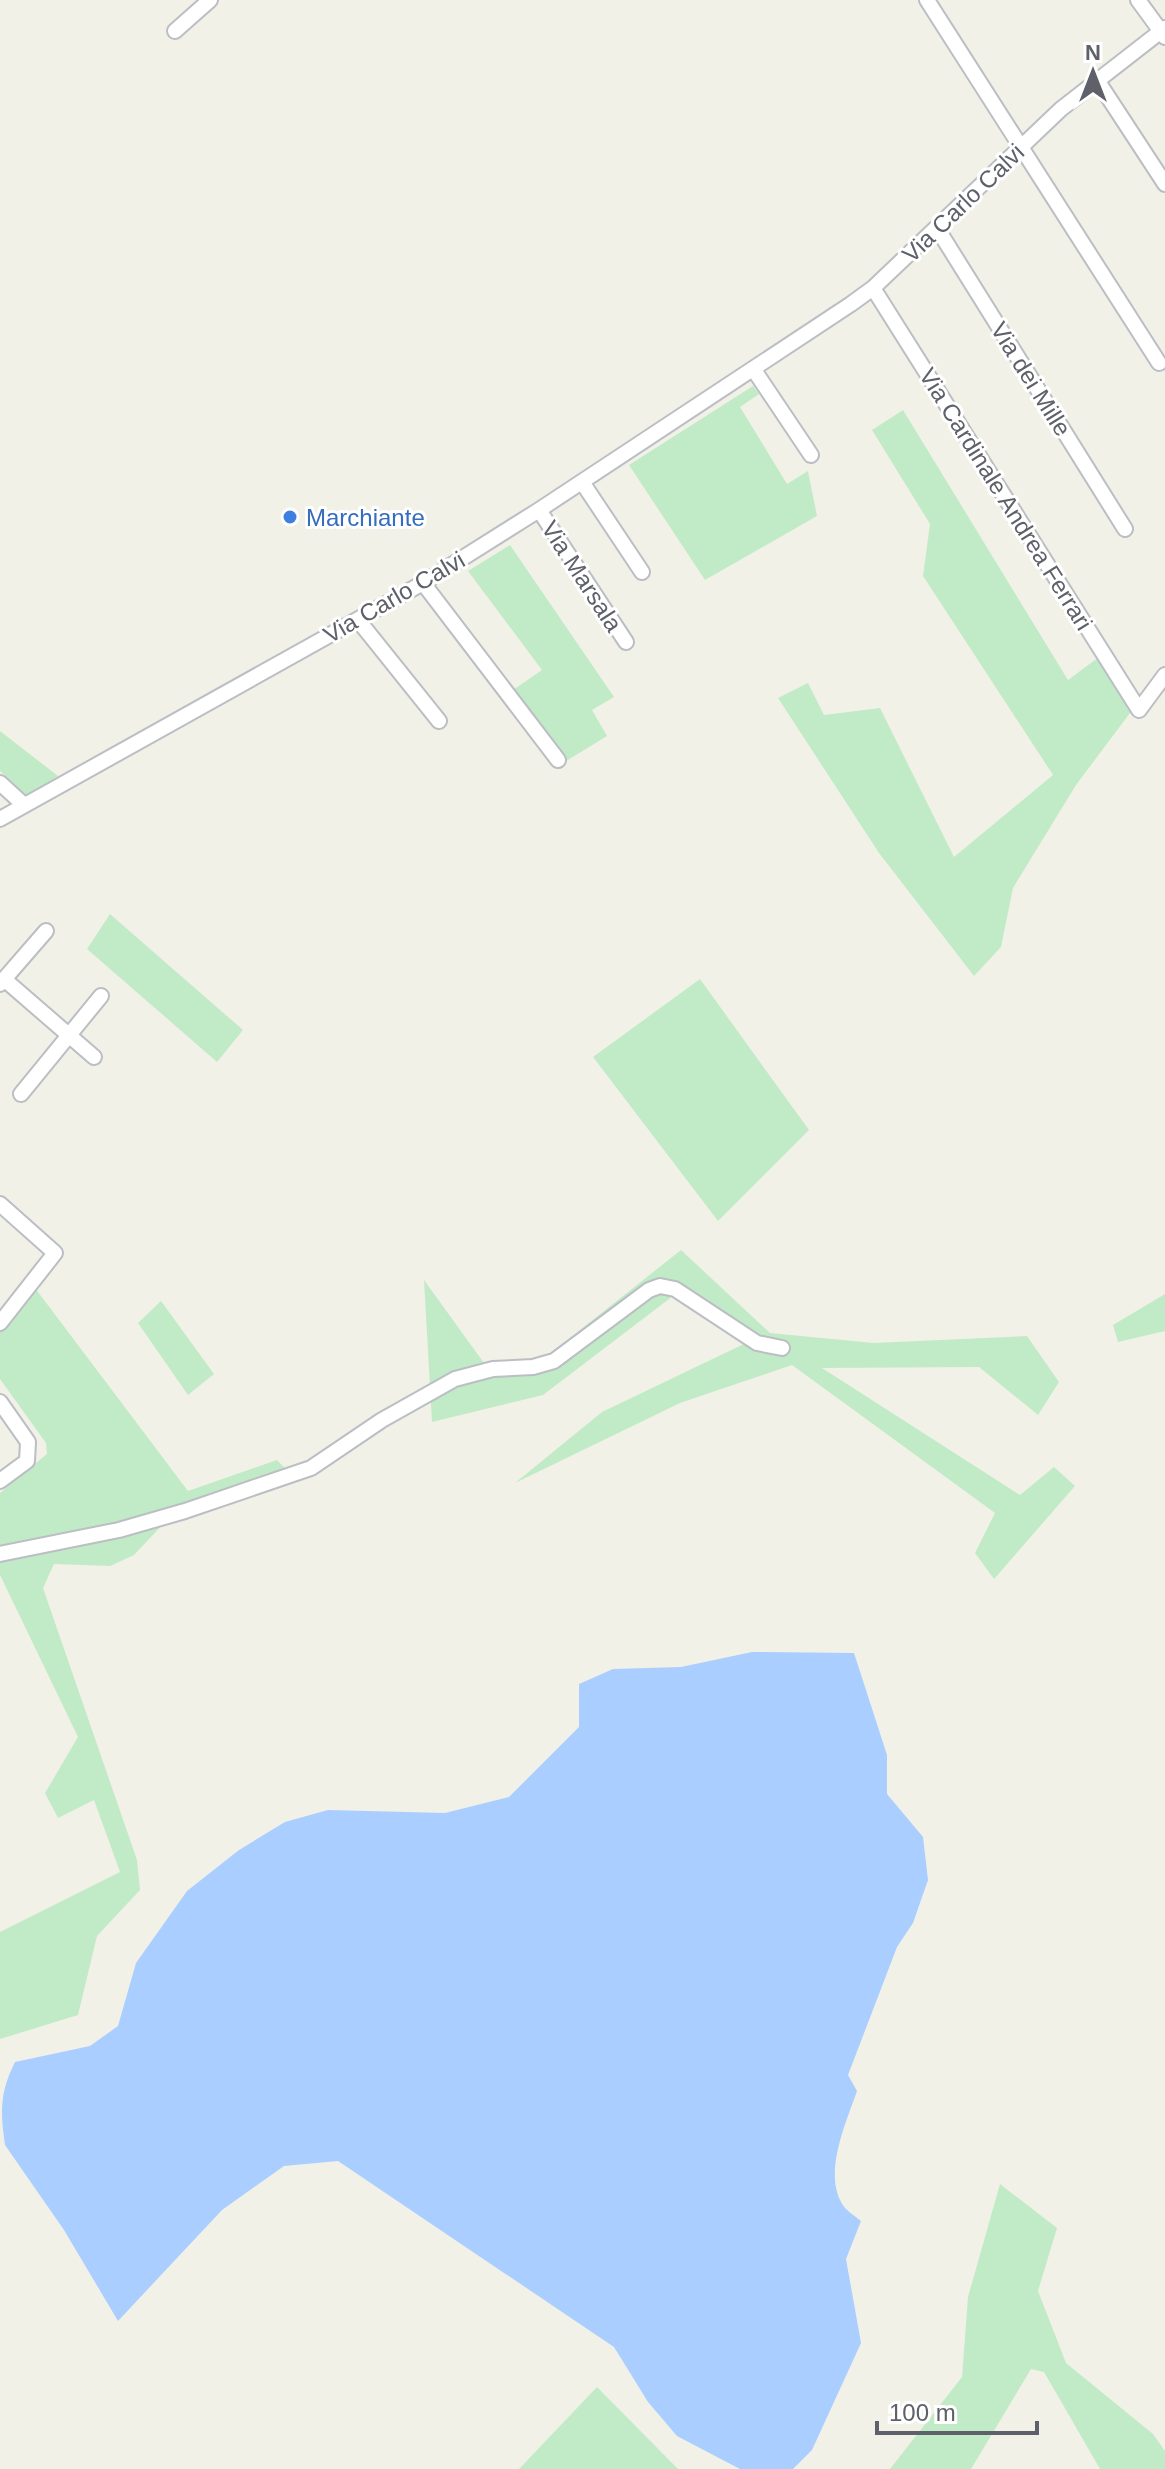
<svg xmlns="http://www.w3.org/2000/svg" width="1165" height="2469" viewBox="0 0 1165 2469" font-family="Helvetica,sans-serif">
<rect width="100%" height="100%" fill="#f2f1e7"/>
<path fill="#c1ebc7" d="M753 386 759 394 740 407 787 484 808 471 817 516 705 580 629 465Z
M903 410 1068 680 1099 657 1133 709 1076 785 1013 888 1001 947 974 976 879 853 778 698 808 683 824 715 880 708 954 857 1053 775 923 576 930 524 872 430Z
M510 545 614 697 592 710 607 736 563 763 510 692 542 670 468 571Z
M0 731 58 776 27 796 0 771Z
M110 914 243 1030 217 1062 87 949Z
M700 979 809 1130 718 1221 593 1057Z
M681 1250 770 1333 874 1343 1027 1336 1059 1382 1038 1415 979 1367 822 1368 1020 1495 1054 1467 1075 1486 994 1579 975 1553 995 1513 792 1365 680 1403 515 1483 602 1412 748 1342 673 1296 543 1395 432 1422 424 1280 484 1363 526 1361 551 1353Z
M35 1288 188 1491 277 1460 291 1474 167 1520 134 1555 110 1566 54 1564 43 1588 137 1860 140 1890 97 1936 78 2015 0 2039V1932L120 1872 94 1800 58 1818 45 1793 78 1737 0 1575V1493L47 1454 46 1443 0 1379V1331Z
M1165 1294V1331L1118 1342 1113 1325Z
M161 1301 214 1374 188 1395 138 1323Z
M1000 2184 1057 2228 1038 2291 1066 2363 1153 2434 1165 2451V2469H1100L1044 2372 1031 2369 971 2469H890L962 2377 968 2297Z
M597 2387 678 2469H519Z"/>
<path fill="#a9ceff" d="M752 1652 854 1653 887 1755V1794L923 1837 928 1880 913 1923 897 1947 848 2075 857 2091C846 2123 820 2179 846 2209 850 2213 856 2217 861 2221L846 2259 861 2343 812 2450 793 2469H740L677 2436 648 2402 614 2347 338 2161 284 2166 222 2210 118 2321 64 2230 5 2145C0 2111 0 2092 15 2062L90 2046 118 2026 136 1963 187 1891 239 1850 285 1822 328 1810 445 1813 509 1797 579 1727V1684L613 1669 681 1667Z"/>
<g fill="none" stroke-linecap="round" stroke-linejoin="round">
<g stroke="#bbbec3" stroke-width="18">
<path id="minor" d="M927 0 1159 363
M1138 0 1165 37
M175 31 210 0
M1097 80 1165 184
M937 228 1125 529
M873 288 1139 710 1165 675
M754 370 811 455
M582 482 642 572
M539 510 626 642
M423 583 558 760
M358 620 439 721
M0 783 24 805
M0 819 423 583 539 510 851 304 873 288 1061 109 1165 28
M4 979 94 1057
M0 984 46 931
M21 1094 101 996
M0 1204 55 1253 0 1323
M0 1402 28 1442 27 1461 0 1481
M0 1554 119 1530 185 1511 311 1468 382 1420 455 1379 493 1369 533 1367 554 1361 649 1290 660 1286 675 1289 757 1343 782 1348"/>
</g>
<use href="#minor" stroke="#fff" stroke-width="14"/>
</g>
<circle fill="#3f7fe0" stroke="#fff" stroke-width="3" cx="290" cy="517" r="8"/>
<g text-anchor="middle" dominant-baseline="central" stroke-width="6" stroke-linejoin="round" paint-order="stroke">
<g font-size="24" fill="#5e6169" stroke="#fff">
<text transform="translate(963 203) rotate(-44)">Via Carlo Calvi</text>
<text transform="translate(1031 379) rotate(58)">Via dei Mille</text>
<text transform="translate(1006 499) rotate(58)">Via Cardinale Andrea Ferrari</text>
<text transform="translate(582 576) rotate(57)">Via Marsala</text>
<text transform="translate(394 597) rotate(-30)">Via Carlo Calvi</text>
</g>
<g font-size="24" fill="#366cbe" stroke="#fff" text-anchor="start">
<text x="306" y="517">Marchiante</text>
</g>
</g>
<g transform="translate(1093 72)" stroke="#ffffff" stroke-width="6" paint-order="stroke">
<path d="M0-6L14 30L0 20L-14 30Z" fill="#5e6169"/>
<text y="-12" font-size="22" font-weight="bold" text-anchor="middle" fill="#5e6169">N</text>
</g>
<path d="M877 2421v12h160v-12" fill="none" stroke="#5e6169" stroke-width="4"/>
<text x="889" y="2421" font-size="24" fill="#5e6169" stroke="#ffffff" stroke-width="6" paint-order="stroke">100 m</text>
</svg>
